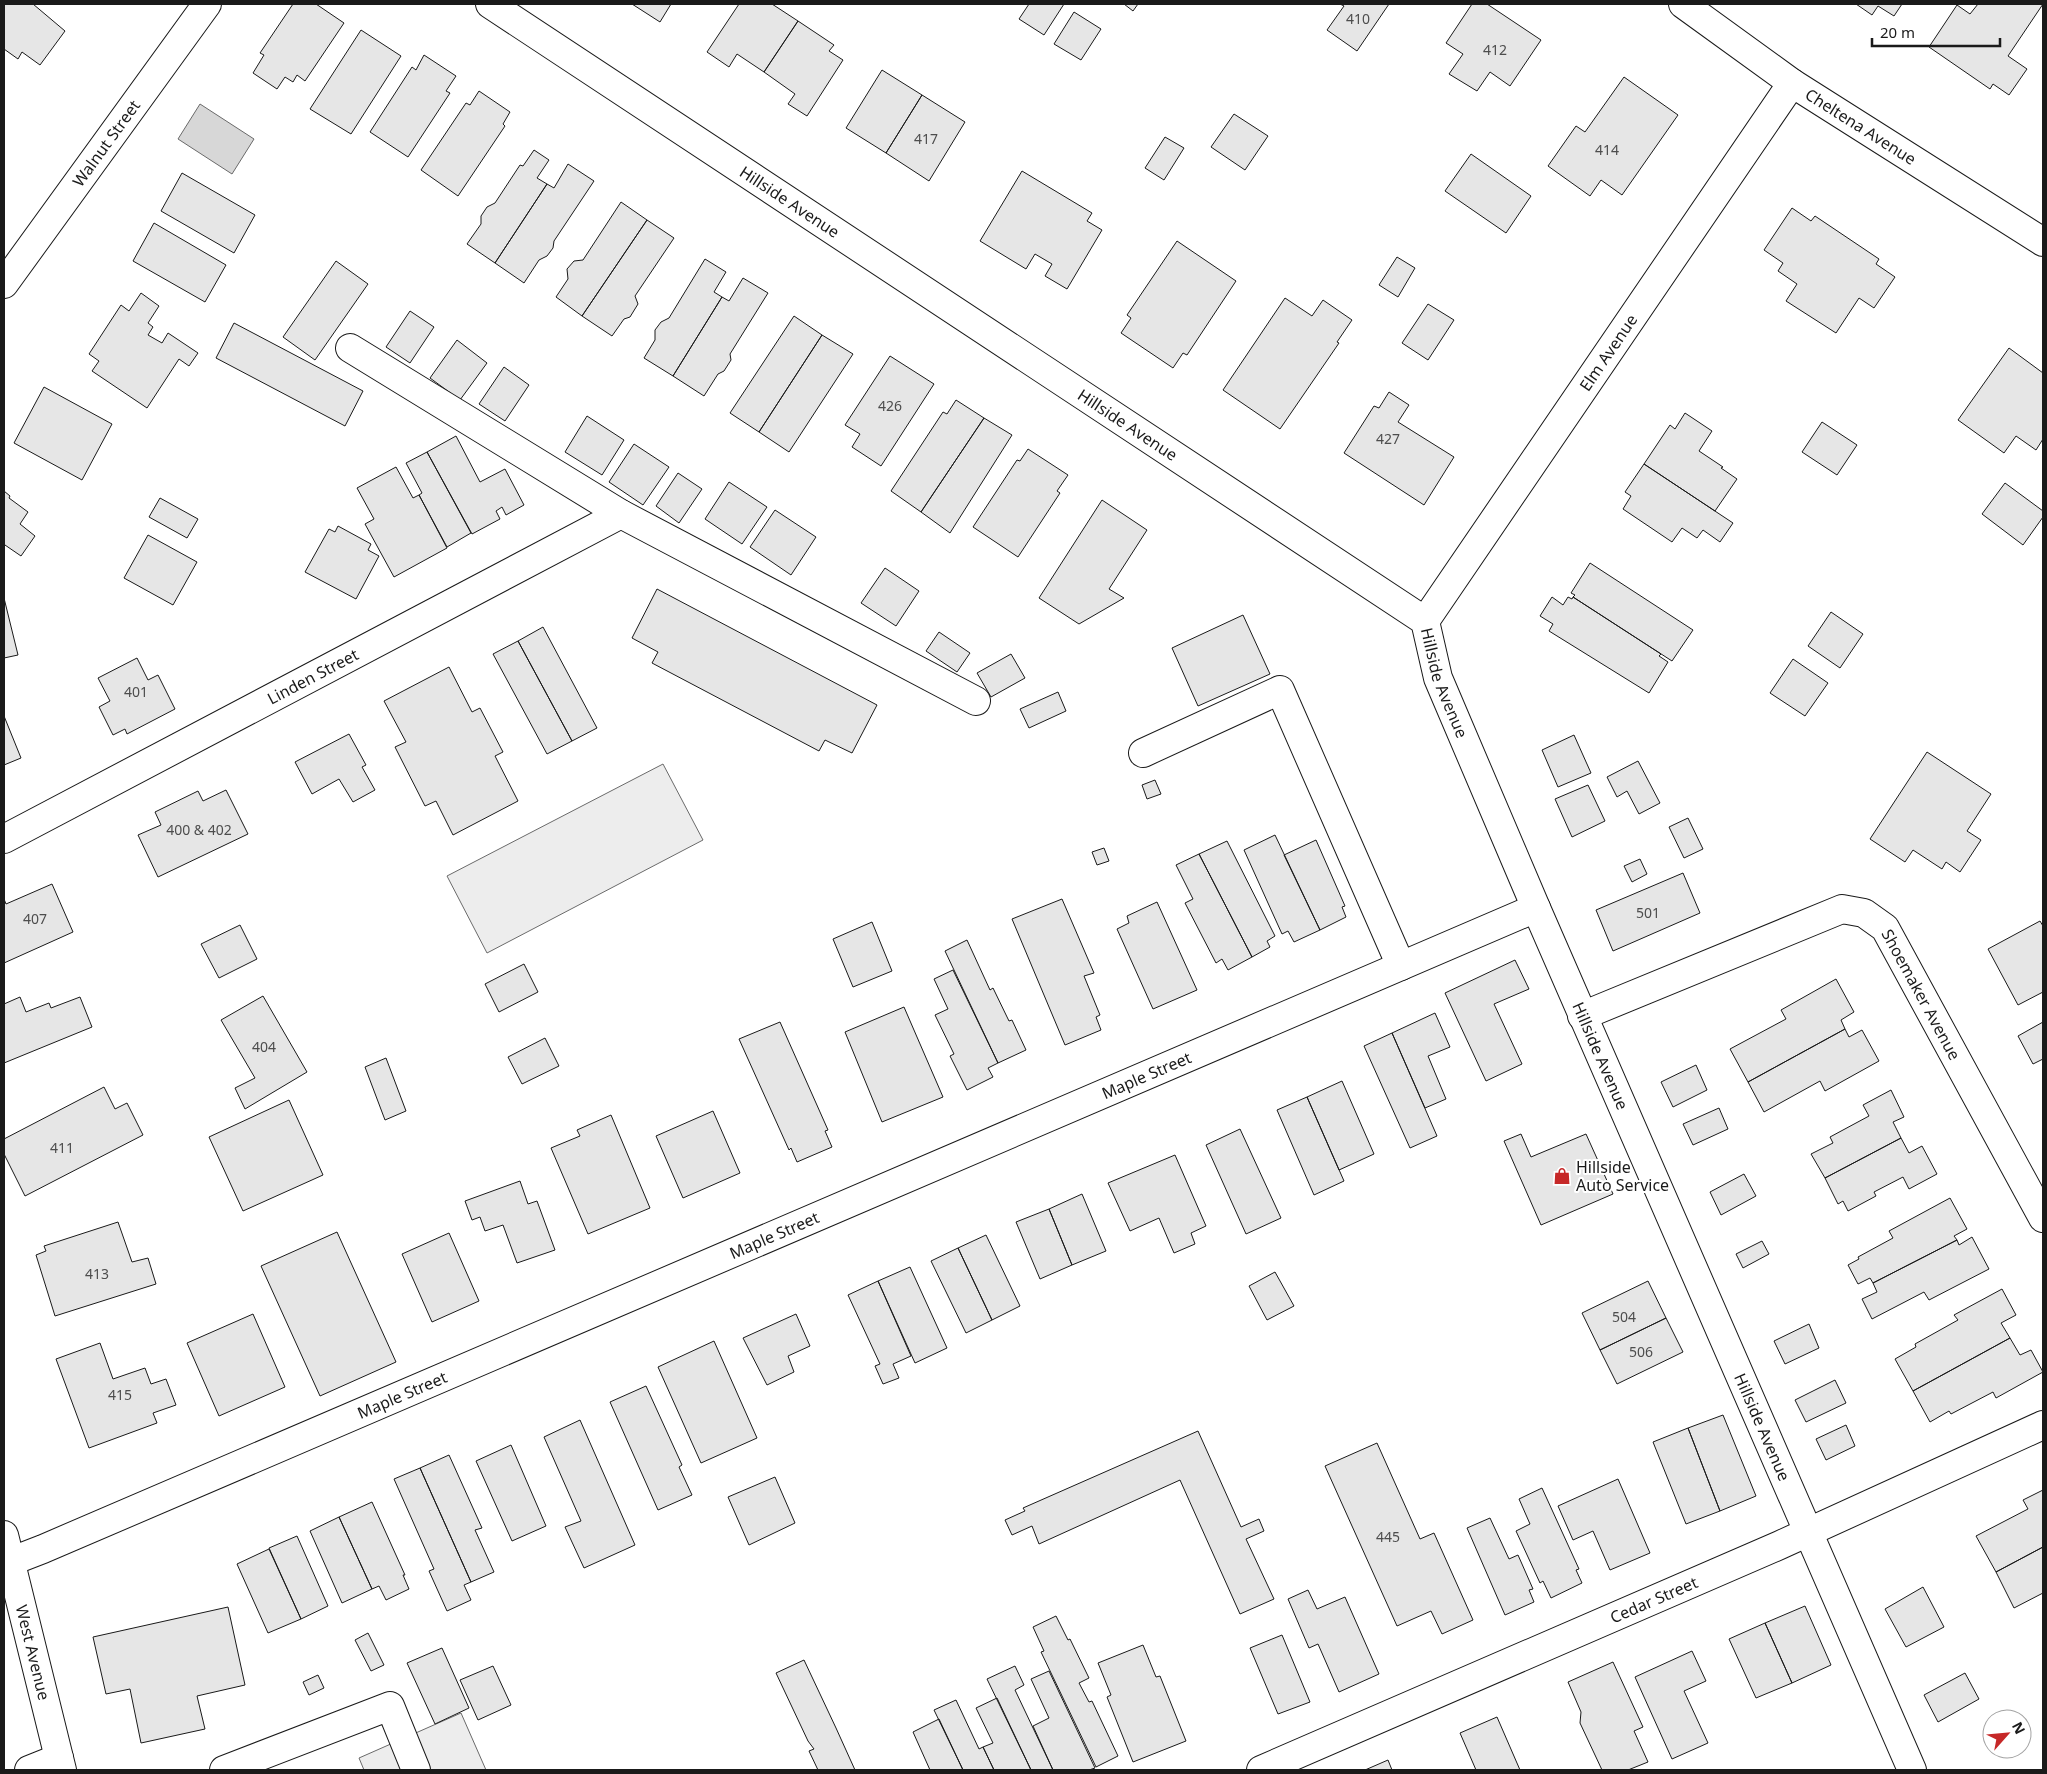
<svg xmlns="http://www.w3.org/2000/svg" width="2047" height="1774" viewBox="0 0 2047 1774" font-family="'Noto Sans',sans-serif">
<rect width="100%" height="100%" fill="#fff"/>
<path fill="#ededed" stroke="#6a6a6a" d="M663 764 703 840 487 953 447 876Z
M461 1713 486 1770H364L359 1758Z"/>
<path fill="#d7d7d7" stroke="#6a6a6a" d="M200 104 254 139 232 174 178 139Z"/>
<path fill="#e6e6e6" stroke="#1a1a1a" d="M4 4H33L65 31 40 65 22 52 18 59 4 49Z
M293 4H316L344 23 305 81 297 75 293 82 285 77 277 89 253 73 264 55 260 53Z
M632 4H671L660 22Z
M739 4H772L798 21 764 72 737 54 729 67 707 52Z
M1029 4H1064L1044 35 1019 19Z
M1124 4H1138L1133 11Z
M1340 4H1389L1357 51 1327 30 1344 6Z
M1472 4H1487L1541 40 1510 86 1490 72 1477 91 1449 74 1463 54 1446 43Z
M1856 4H1902L1894 16 1878 6 1872 15Z
M1978 4H2043L2008 56 2027 69 2009 95 1993 84 1990 89 1929 47 1957 5 1970 14Z
M1074 12 1101 29 1081 60 1054 44Z
M798 21 834 45 829 51 843 60 807 116 788 104 795 94 764 72Z
M361 30 401 56 351 134 310 109Z
M424 55 456 76 446 91 450 93 408 157 370 132 412 67 416 70Z
M882 70 922 95 886 153 846 128Z
M1624 77 1678 115 1622 195 1601 180 1590 196 1548 166 1576 126 1585 132Z
M479 91 510 112 503 124 505 126 458 196 421 170 466 103 470 105Z
M922 95 965 122 929 181 886 153Z
M1234 114 1268 136 1245 170 1211 147Z
M1165 137 1184 148 1164 180 1145 168Z
M534 150 549 160 537 178 547 184 495 263 467 244 481 224V216L487 207 495 203 520 165 523 166Z
M1471 154 1531 196 1506 233 1445 191Z
M568 164 594 181 554 241 553 248 547 256 539 260 524 283 495 263 547 184 554 188Z
M1022 171 1092 213 1087 221 1102 230 1067 289 1045 276 1052 264 1035 254 1026 269 980 241Z
M182 173 255 215 234 253 161 211Z
M621 202 647 220 582 316 556 297 568 279 567 269 574 261 583 260Z
M1792 208 1811 221 1815 216 1879 259 1876 264 1895 277 1874 308 1859 298 1836 333 1786 301 1797 284 1778 271 1783 263 1764 250Z
M647 220 674 238 635 296 638 304 630 317 624 319 612 336 582 316Z
M154 223 226 265 205 302 133 261Z
M1177 241 1236 281 1187 355 1183 353 1173 368 1121 333 1131 318 1127 315Z
M1397 257 1415 268 1398 297 1379 285Z
M705 259 726 272 714 292 722 297 673 376 644 358 655 340V330L661 322 669 318Z
M336 261 368 284 315 360 283 337Z
M743 278 768 293 730 354 731 360 724 371 718 374 704 396 673 376 722 297 729 301Z
M141 293 159 306 148 323 153 327 148 335 162 343 168 333 198 353 189 366 179 359 147 408 92 371 99 361 89 354 121 305 129 311Z
M1285 298 1312 316 1323 300 1352 320 1337 342 1339 343 1280 429 1223 390Z
M1428 304 1454 320 1428 360 1402 343Z
M410 311 434 327 410 363 386 347Z
M794 316 822 335 759 432 730 413Z
M234 323 363 391 345 426 216 358Z
M822 335 853 354 789 452 759 432Z
M457 340 487 363 460 400 430 378Z
M2009 348 2043 373V439L2036 450 2016 436 2004 453 1958 420Z
M890 356 934 384 881 466 852 447 860 434 845 425Z
M504 367 529 385 505 421 479 404Z
M44 387 112 424 82 480 14 443Z
M1389 392 1409 405 1398 422 1454 457 1424 505 1344 453 1374 406 1379 408Z
M956 400 984 418 921 512 891 491 943 412 947 414Z
M1685 413 1712 431 1699 451 1723 467 1721 468 1737 479 1715 511 1644 464 1670 425 1675 429Z
M587 416 624 440 602 475 565 452Z
M984 418 1012 435 950 533 921 512Z
M1822 422 1857 445 1837 475 1802 452Z
M456 436 480 482 505 469 524 505 506 515 502 507 496 511 500 519 472 534 427 452Z
M634 444 669 467 643 505 609 482Z
M1028 449 1068 475 1057 491 1060 493 1018 557 973 527 1017 460 1020 461Z
M427 452 471 533 447 547 419 495 422 493 406 463Z
M1644 464 1733 523 1720 542 1703 530 1697 538 1682 528 1672 542 1623 509 1631 496 1625 492Z
M396 467 413 498 419 495 447 548 394 577 365 524 374 519 357 488Z
M678 473 702 489 679 523 656 506Z
M729 482 767 507 742 544 705 519Z
M2005 483 2043 511V517L2023 545 1982 514Z
M4 491 10 496 9 498 28 512 20 524 35 536 21 556 5 545 4 547Z
M160 498 198 519 187 538 149 517Z
M1102 500 1147 530 1109 589 1124 598 1079 624 1039 598Z
M775 510 816 537 791 575 750 547Z
M338 526 371 544 368 550 379 556 356 599 305 572 329 529 335 532Z
M148 535 197 562 173 605 124 578Z
M1590 563 1693 630 1672 661 1573 597 1575 595 1571 593Z
M885 568 919 591 896 626 861 603Z
M657 589 877 705 852 753 825 740 819 751 652 663 658 652 632 638Z
M1552 597 1563 605 1568 597 1572 599 1573 597 1661 654 1659 656 1668 662 1649 693 1549 631 1553 624 1540 616Z
M4 598 18 655 4 658Z
M1831 612 1863 634 1840 668 1808 646Z
M1243 615 1270 674 1198 706 1172 648Z
M543 627 597 728 572 741 518 641Z
M939 632 970 653 957 672 926 651Z
M518 641 572 741 547 754 493 654Z
M1011 654 1025 678 991 697 977 673Z
M137 658 148 680 158 675 175 709 127 734 125 729 113 735 99 707 110 701 98 678Z
M1793 659 1828 683 1805 716 1770 693Z
M449 667 472 712 480 708 503 752 495 756 518 801 453 835 436 801 425 806 395 747 406 742 384 701Z
M1058 692 1066 711 1029 728 1020 709Z
M4 716 21 758 4 765Z
M349 734 366 765 362 767 375 790 353 802 339 779 312 794 295 762Z
M1574 735 1591 773 1558 787 1542 750Z
M1927 752 1991 794 1967 831 1981 840 1960 872 1946 862 1942 869 1913 850 1905 862 1870 839Z
M1638 761 1660 803 1639 814 1627 791 1617 797 1607 777Z
M1155 780 1161 794 1147 799 1142 785Z
M1588 785 1605 821 1572 837 1555 799Z
M226 790 248 834 158 877 138 835 161 825 155 812 198 791 203 801Z
M1688 818 1703 849 1684 858 1669 827Z
M1275 835 1320 930 1294 942 1288 931 1282 934 1244 850Z
M1316 840 1345 906 1342 907 1346 917 1320 930 1284 855Z
M1227 841 1275 936 1267 941 1270 947 1252 957 1199 854Z
M1104 848 1109 861 1097 865 1092 852Z
M1199 854 1252 957 1228 970 1222 959 1216 963 1185 903 1193 899 1176 865Z
M1640 859 1647 874 1632 882 1624 866Z
M1683 873 1700 913 1613 951 1596 910Z
M52 884 73 932 4 963V899L6 904Z
M1062 899 1094 973 1084 976 1100 1015 1096 1017 1101 1030 1065 1045 1012 919Z
M1157 902 1197 990 1153 1009 1117 929 1129 923 1127 916Z
M2040 921 2043 926V992L2018 1005 1988 949Z
M872 922 892 971 853 987 833 939Z
M240 925 257 959 219 978 201 944Z
M967 940 990 990 993 988 1009 1021 1012 1020 1026 1050 998 1063 945 951Z
M1515 960 1529 989 1494 1004 1522 1064 1486 1081 1445 993Z
M524 964 538 992 499 1012 485 984Z
M953 970 998 1063 988 1068 993 1077 967 1090 950 1056 954 1054 935 1015 948 1009 934 979Z
M1836 979 1854 1012 1841 1020 1845 1029 1748 1082 1730 1049 1786 1019 1781 1010Z
M263 996 307 1072 245 1109 235 1088 255 1078 221 1020Z
M20 997 26 1012 49 1003 51 1008 80 997 92 1027 4 1063V1004Z
M904 1007 943 1097 882 1122 845 1032Z
M1435 1013 1450 1047 1428 1056 1446 1099 1425 1108 1392 1033Z
M780 1022 828 1130 825 1131 832 1147 797 1162 791 1148 789 1150 739 1039Z
M2043 1022V1059L2033 1064 2018 1036Z
M1845 1029 1849 1037 1862 1030 1879 1061 1825 1091 1820 1081 1764 1112 1748 1082Z
M1392 1033 1437 1136 1410 1148 1364 1046Z
M545 1038 559 1066 522 1084 508 1057Z
M386 1058 406 1111 385 1120 365 1067Z
M1696 1065 1707 1090 1673 1107 1661 1082Z
M1342 1081 1374 1154 1339 1170 1307 1097Z
M104 1087 115 1109 127 1103 143 1135 25 1196 4 1154V1139Z
M1891 1090 1904 1117 1893 1122 1901 1138 1825 1178 1811 1154 1833 1143 1830 1137 1869 1116 1863 1105Z
M1307 1097 1344 1181 1314 1195 1277 1110Z
M289 1100 323 1175 243 1211 209 1137Z
M1719 1108 1728 1129 1693 1145 1683 1124Z
M713 1111 740 1173 683 1198 656 1136Z
M611 1115 650 1208 588 1234 551 1148 580 1136 577 1130Z
M1240 1129 1281 1218 1246 1234 1206 1145Z
M1521 1134 1531 1157 1586 1134 1613 1194 1541 1225 1504 1141Z
M1901 1138 1909 1153 1922 1146 1937 1174 1909 1189 1903 1177 1874 1192 1876 1196 1848 1211 1843 1201 1838 1204 1825 1178Z
M1175 1155 1206 1226 1191 1233 1195 1244 1174 1253 1159 1218 1130 1231 1108 1183Z
M1744 1174 1756 1196 1721 1215 1710 1192Z
M520 1181 528 1204 537 1201 555 1250 517 1263 503 1225 485 1231 480 1217 472 1220 465 1201Z
M1082 1194 1106 1251 1072 1265 1049 1209Z
M1950 1198 1967 1229 1954 1236 1957 1240 1873 1283 1870 1278 1858 1284 1848 1265 1859 1259 1858 1257 1893 1238 1889 1231Z
M1049 1209 1072 1265 1040 1279 1016 1222Z
M118 1222 132 1262 148 1258 156 1284 55 1316 36 1255 46 1251 44 1246Z
M337 1232 396 1362 320 1396 261 1266Z
M449 1233 479 1301 432 1322 402 1254Z
M986 1235 1020 1306 992 1320 958 1248Z
M1972 1237 1989 1269 1929 1300 1924 1292 1872 1319 1862 1299 1877 1292 1873 1283 1957 1240 1959 1245Z
M1762 1241 1769 1254 1743 1268 1736 1254Z
M958 1248 992 1320 966 1333 931 1261Z
M910 1267 947 1348 915 1363 878 1281Z
M1275 1272 1294 1306 1267 1320 1249 1286Z
M878 1281 911 1356 893 1364 899 1378 883 1384 875 1366 880 1364 848 1295Z
M1648 1281 1666 1318 1600 1350 1582 1313Z
M2002 1289 2016 1315 2001 1323 2010 1338 1913 1391 1895 1359 1916 1347 1915 1344 1958 1320 1954 1315Z
M253 1314 285 1387 219 1416 187 1343Z
M796 1314 810 1346 788 1356 794 1372 767 1385 743 1338Z
M1666 1318 1683 1352 1617 1384 1600 1350Z
M1809 1324 1819 1348 1785 1364 1774 1341Z
M2010 1338 2020 1355 2031 1350 2043 1372 1996 1398 1993 1392 1951 1414 1949 1411 1930 1422 1913 1391Z
M714 1341 757 1438 701 1463 658 1367Z
M100 1343 113 1379 145 1368 151 1384 166 1379 176 1405 153 1413 157 1423 89 1448 56 1359Z
M1835 1380 1846 1403 1806 1422 1795 1400Z
M646 1386 682 1465 679 1467 692 1495 658 1510 610 1402Z
M1723 1415 1756 1496 1720 1511 1688 1428Z
M580 1420 635 1545 584 1568 565 1527 581 1521 544 1437Z
M1846 1425 1855 1446 1826 1460 1816 1439Z
M1688 1428 1720 1511 1686 1524 1653 1442Z
M1198 1431 1241 1527 1259 1519 1264 1531 1246 1539 1274 1599 1240 1614 1180 1480 1039 1544 1032 1526 1012 1535 1005 1520 1025 1511 1023 1508Z
M1377 1443 1420 1539 1434 1533 1473 1620 1442 1634 1431 1611 1397 1626 1325 1466Z
M511 1445 546 1526 512 1541 476 1461Z
M449 1455 482 1528 475 1530 494 1572 471 1582 420 1468Z
M420 1468 471 1582 464 1585 471 1600 447 1611 429 1571 434 1569 394 1479Z
M775 1477 795 1523 749 1545 728 1497Z
M1618 1479 1650 1553 1610 1570 1593 1531 1573 1540 1558 1506Z
M1542 1488 1579 1569 1576 1570 1582 1583 1551 1598 1543 1581 1540 1583 1516 1531 1530 1524 1519 1499Z
M2043 1490V1547L1996 1572 1976 1536 2028 1509 2023 1500Z
M372 1502 405 1575H403L409 1589 386 1600 379 1586 372 1589 339 1517Z
M339 1517 372 1589 342 1603 310 1531Z
M1490 1518 1509 1559 1518 1555 1533 1589 1529 1590 1534 1602 1505 1615 1467 1528Z
M297 1536 328 1606 301 1619 269 1548Z
M2043 1547V1593L2014 1608 1996 1572Z
M269 1549 301 1619 268 1633 237 1564Z
M1923 1587 1944 1627 1906 1647 1885 1609Z
M1308 1590 1317 1609 1345 1597 1379 1674 1339 1692 1318 1644 1309 1648 1288 1599Z
M1805 1606 1831 1665 1792 1683 1765 1623Z
M228 1607 245 1685 197 1696 205 1729 141 1743 130 1689 106 1694 93 1637Z
M1056 1616 1068 1640 1070 1639 1089 1678 1079 1683 1089 1702 1092 1701 1118 1756 1096 1767 1041 1652 1044 1651 1033 1627Z
M1765 1623 1792 1683 1756 1698 1729 1639Z
M368 1633 384 1665 371 1671 355 1640Z
M1282 1635 1310 1702 1278 1714 1250 1648Z
M1143 1645 1156 1677 1160 1676 1186 1741 1133 1762 1107 1697 1111 1695 1098 1663Z
M442 1648 469 1708 435 1724 407 1663Z
M1692 1651 1706 1681 1684 1691 1708 1743 1672 1759 1635 1677Z
M804 1660 836 1728 855 1770H818L809 1751 814 1749 808 1741 776 1673Z
M1613 1662 1643 1727 1634 1731 1648 1762 1628 1770H1602L1580 1723 1581 1712 1568 1682Z
M493 1666 511 1705 478 1720 460 1680Z
M1015 1666 1024 1685 1015 1690 1053 1770H1031L987 1679Z
M1049 1671 1095 1768 1089 1770H1053L1033 1726 1049 1718 1031 1679Z
M1965 1673 1979 1699 1938 1722 1924 1695Z
M318 1675 324 1688 309 1695 303 1682Z
M997 1698 1031 1770H994L983 1747 993 1743 976 1708Z
M956 1700 979 1749 983 1747 994 1770H963L934 1710Z
M1497 1717 1520 1770H1476L1460 1733Z
M939 1719 963 1770H930L913 1732Z
M1388 1760 1392 1770H1365Z"/>
<g fill="none" stroke-linecap="round" stroke-linejoin="round">
<g stroke="#1a1a1a" stroke-width="30">
<g id="minor">
<path id="s1" d="M490 4 1425 621 1438 678 1536 908 1912 1770"/>
<path id="s2" d="M1683 4 1792 83 2043 242"/>
<path id="s3" d="M4 284 207 4"/>
<path d="M350 348 621 514 976 701"/>
<path id="s4" d="M1425 621 1792 83"/>
<path d="M1143 753 1280 690 1401 966"/>
<path id="s5" d="M4 839 621 514"/>
<path id="s6" d="M1582 1016 1842 909 1864 913 1885 928 2043 1218"/>
<path id="s7" d="M4 1535 62 1770"/>
<path id="s8" d="M12 1561 43 1549 1536 908"/>
<path d="M29 1770 59 1758"/>
<path d="M224 1770 390 1706 416 1770"/>
<path id="s9" d="M1261 1770 1780 1545 2043 1425"/>
</g>
</g>
<use href="#minor" stroke="#fff" stroke-width="28"/>
</g>
<defs>
<g id="shop-bare" transform="scale(1.35)"><path d="M-5-2.5h2.3a2.7 3.5 0 0 1 5.4 0H5L5.5 6h-11ZM-1.5-2.5h3a1.5 2.3 0 0 0-3 0Z" fill="#c62828" stroke="#fff" stroke-width="2.5" paint-order="stroke"/></g>
</defs>
<g fill-rule="evenodd">
<use href="#shop-bare" x="1562" y="1176"/>
</g>
<g text-anchor="middle" dominant-baseline="central" stroke-width="4" stroke-linejoin="round" paint-order="stroke">
<g font-size="14" fill="#4d4d4d">
<text x="1358" y="18">410</text>
<text x="1495" y="49">412</text>
<text x="926" y="138">417</text>
<text x="1607" y="149">414</text>
<text x="890" y="405">426</text>
<text x="1388" y="438">427</text>
<text x="136" y="691">401</text>
<text x="199" y="829">400 &amp; 402</text>
<text x="1648" y="912">501</text>
<text x="35" y="918">407</text>
<text x="264" y="1046">404</text>
<text x="62" y="1147">411</text>
<text x="97" y="1273">413</text>
<text x="1624" y="1316">504</text>
<text x="1641" y="1351">506</text>
<text x="120" y="1394">415</text>
<text x="1388" y="1536">445</text>
</g>
<g font-size="16" fill="#1a1a1a" stroke="#fff">
<text stroke="none"><textPath href="#s2" startOffset="216">Cheltena Avenue</textPath></text>
<text stroke="none"><textPath href="#s3" startOffset="174">Walnut Street</textPath></text>
<text stroke="none"><textPath href="#s1" startOffset="359">Hillside Avenue</textPath></text>
<text stroke="none"><textPath href="#s4" startOffset="325">Elm Avenue</textPath></text>
<text stroke="none"><textPath href="#s1" startOffset="764">Hillside Avenue</textPath></text>
<text stroke="none"><textPath href="#s5" startOffset="349">Linden Street</textPath></text>
<text stroke="none"><textPath href="#s1" startOffset="1185">Hillside Avenue</textPath></text>
<text stroke="none"><textPath href="#s6" startOffset="405">Shoemaker Avenue</textPath></text>
<text stroke="none"><textPath href="#s1" startOffset="1590">Hillside Avenue</textPath></text>
<text stroke="none"><textPath href="#s8" startOffset="1234">Maple Street</textPath></text>
<text stroke="none"><textPath href="#s8" startOffset="829">Maple Street</textPath></text>
<text stroke="none"><textPath href="#s8" startOffset="424">Maple Street</textPath></text>
<text stroke="none"><textPath href="#s1" startOffset="1995">Hillside Avenue</textPath></text>
<text stroke="none"><textPath href="#s9" startOffset="428">Cedar Street</textPath></text>
<text stroke="none"><textPath href="#s7" startOffset="121">West Avenue</textPath></text>
</g>
<g font-size="16" fill="#1a1a1a" stroke="#fff" text-anchor="start">
<text x="1576" y="1167">Hillside<tspan x="1576" dy="18">Auto Service</tspan></text>
</g>
</g>
<rect width="2047" height="1774" fill="none" stroke="#1a1a1a" stroke-width="10"/>
<g transform="translate(2007 1734) rotate(63)"><circle r="24" fill="#ffffff" stroke="#a3a3a3"/>
<path d="M0-4L9 19L0 12L-9 19Z" fill="#c62828"/>
<text y="-8" font-size="14" font-weight="bold" text-anchor="middle" fill="#1a1a1a">N</text>
</g>
<path d="M1872 38v8h128v-8" fill="none" stroke="#1a1a1a" stroke-width="2.5"/>
<text x="1880" y="38" font-size="15" fill="#1a1a1a" stroke="#ffffff" stroke-width="4" paint-order="stroke">20 m</text>
</svg>
